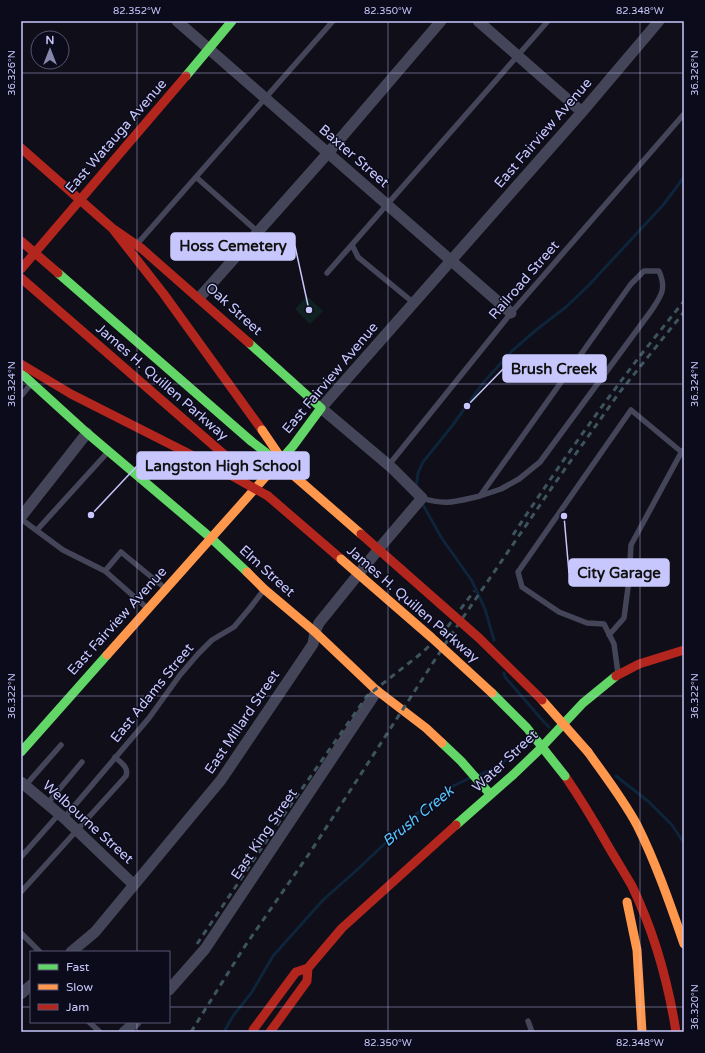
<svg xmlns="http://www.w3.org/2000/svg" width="705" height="1053" viewBox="0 0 705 1053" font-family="'Varela Round',sans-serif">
<rect width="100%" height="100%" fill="#100e18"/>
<path fill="#0f2120" d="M307 296 323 311 310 324 295 309Z"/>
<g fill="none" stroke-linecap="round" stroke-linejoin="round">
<path stroke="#0d243a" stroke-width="3" d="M416 487 418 473 423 462 452 426 483 383 512 351 536 330 566 307 589 285 664 204 684 177
M422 503 441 537 472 581 485 609 494 640
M504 673 505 677 544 722 549 727
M479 775 498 767 527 739
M616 776 649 802 672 825 684 843
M224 1032 233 1016 252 992 273 956 323 900 358 869 415 815 434 801 451 787 470 778"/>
<path stroke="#444558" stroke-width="5.5" d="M196 177 258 232
M138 243 333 21
M352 245 358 257 414 303
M327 273 548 21
M21 396 31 384
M388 466 511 313 684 114
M422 498C446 506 457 501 480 496L631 284 644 271H659C667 289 661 296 651 311L540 462 519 479 501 489 480 496
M21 519 63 550 105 571 147 608
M37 530 107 453
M105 571 121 552 166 589
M609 635 624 618 629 580 631 545 682 451
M618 673 614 644 604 624 587 623 559 612 522 587 518 572 631 410 684 454
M25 786 61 745
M47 804 82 762
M64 818 149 718 180 675 198 654 212 640 234 627 250 608 263 591
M21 857 59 814
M21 892 126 776C129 767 121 763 115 757
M21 933 40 952
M528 1021 532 1032
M89 1022 100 1032"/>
<path stroke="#444558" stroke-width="11" d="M177 21 511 313
M478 21 582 112
M199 298 328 153 441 21
M21 517 87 433
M21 782 64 818 134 885
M71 952 95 932 221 780 313 644 315 632 319 623 382 545 422 498 392 468 321 408 582 112 659 21
M169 990 205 949 377 691
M21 994 31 985
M124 1032 136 1022"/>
<path stroke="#63d668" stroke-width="9" d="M186 76 232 21
M58 273 251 441
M249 343 321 408 293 446 277 464
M21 373 87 433 211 538 247 572
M442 743 461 761 490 794
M21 752 107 655
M456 825 514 774 538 751 583 703 616 676"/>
<path stroke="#ff974d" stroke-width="9" d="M292 474 361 534
M247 572 264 589 315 632 375 689 426 728 442 743
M107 655 277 464
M588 752C605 776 623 799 637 825 656 863 670 904 684 944
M627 902 637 950 642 1032"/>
<path stroke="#b3261e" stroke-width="9" d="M21 148 112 228 141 248 249 343
M112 228 163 293 262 430
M21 269 186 76
M21 278 235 464
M21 364 71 394 227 473
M268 496 341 559
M616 676 639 664 684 650
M565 776C580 798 594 821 607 844 615 858 624 872 632 886 654 932 668 981 676 1032
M253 1032V1030L296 972 308 968 342 928 456 825
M270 1032 307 981 308 968"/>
<path stroke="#3d545e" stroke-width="3" stroke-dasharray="6 5" stroke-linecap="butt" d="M513 535C549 480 587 426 627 373 645 349 665 325 684 301
M197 944 294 800 367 696 423 652 446 629 474 591
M191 1032 245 946 311 851 451 635 555 483 619 393 684 312"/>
<path stroke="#63d668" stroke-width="9" d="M251 441 277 461
M492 693 527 728 565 776"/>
<path stroke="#ff974d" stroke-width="9" d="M262 430 292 474
M341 559 432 638 492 693
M542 700 588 752"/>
<path stroke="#b3261e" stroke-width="9" d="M21 241 58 273
M227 473 268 496
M361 534 479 638 542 700"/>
</g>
<path fill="none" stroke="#c7c7fd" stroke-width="1" stroke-opacity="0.45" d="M137 21V952M388 21V1032M640 21V1032M21 73H684M21 384H684M21 696H684M21 1007H31M169 1007H684M137 1022V1032"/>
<g text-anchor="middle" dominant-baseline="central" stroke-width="3" stroke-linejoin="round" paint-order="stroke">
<g font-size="14" fill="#c7c7fd" stroke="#0c0b1b">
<text transform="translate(543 133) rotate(-49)">East Fairview Avenue</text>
<text transform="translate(116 136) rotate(-49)">East Watauga Avenue</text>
<text transform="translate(354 156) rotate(41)">Baxter Street</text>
<text transform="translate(524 280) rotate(-49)">Railroad Street</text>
<text transform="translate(234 309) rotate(42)">Oak Street</text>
<text transform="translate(330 378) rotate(-50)">East Fairview Avenue</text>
<text transform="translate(162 382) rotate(41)">James H. Quillen Parkway</text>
<text transform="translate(267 571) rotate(42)">Elm Street</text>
<text transform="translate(413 604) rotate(41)">James H. Quillen Parkway</text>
<text transform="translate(117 621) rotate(-48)">East Fairview Avenue</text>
<text transform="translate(152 693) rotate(-51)">East Adams Street</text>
<text transform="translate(242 722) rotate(-56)">East Millard Street</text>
<text transform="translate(505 761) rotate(-43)">Water Street</text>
<text transform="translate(88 822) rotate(42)">Welbourne Street</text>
<text transform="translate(264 834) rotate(-56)">East King Street</text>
</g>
<g font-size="15" font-style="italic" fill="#59c3f9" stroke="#0c0b1b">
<text transform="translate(418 816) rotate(-39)">Brush Creek</text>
</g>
</g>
<path fill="none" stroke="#c7c7fd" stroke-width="1.5" d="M309 310L295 246M467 406L503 369M91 515L137 466M564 516L569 573"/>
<g fill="#c7c7fd" stroke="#0c0b1b" stroke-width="1.5">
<circle cx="309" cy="310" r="4"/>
<circle cx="467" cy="406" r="4"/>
<circle cx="91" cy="515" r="4"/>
<circle cx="564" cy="516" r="4"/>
</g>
<g fill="#c7c7fd" stroke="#c7c7fd" stroke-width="1.5">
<rect x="171" y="233" width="124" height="27" rx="4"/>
<rect x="503" y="355" width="103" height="27" rx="4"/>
<rect x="137" y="452" width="172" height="27" rx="4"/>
<rect x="569" y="559" width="100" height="27" rx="4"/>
</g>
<g font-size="15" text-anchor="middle" font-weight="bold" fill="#111">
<text x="233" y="251">Hoss Cemetery</text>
<text x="554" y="374">Brush Creek</text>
<text x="223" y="471">Langston High School</text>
<text x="619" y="578">City Garage</text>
</g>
<rect width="705" height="1053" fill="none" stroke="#0c0b1b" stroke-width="44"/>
<rect x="30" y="951" width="140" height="72" fill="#0c0b1b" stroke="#575675"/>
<rect x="38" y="964" width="20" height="6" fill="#63d668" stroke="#575675"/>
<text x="66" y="971" font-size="12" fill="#c7c7fd">Fast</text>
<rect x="38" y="984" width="20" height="6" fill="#ff974d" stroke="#575675"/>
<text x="66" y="991" font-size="12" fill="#c7c7fd">Slow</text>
<rect x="38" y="1004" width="20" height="6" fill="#b3261e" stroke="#575675"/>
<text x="66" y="1011" font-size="12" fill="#c7c7fd">Jam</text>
<g transform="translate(50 50)"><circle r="19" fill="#0c0b1b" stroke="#575675"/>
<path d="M0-3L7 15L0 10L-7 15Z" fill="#8786ad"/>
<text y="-6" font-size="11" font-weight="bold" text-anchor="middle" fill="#c7c7fd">N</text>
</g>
<rect x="22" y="22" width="661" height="1009" fill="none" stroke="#c7c7fd" stroke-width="1.5"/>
<g font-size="10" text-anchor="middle" fill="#c7c7fd">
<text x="137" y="14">82.352°W</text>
<text x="388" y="14">82.350°W</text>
<text x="640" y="14">82.348°W</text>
<text transform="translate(11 73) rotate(-90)" y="4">36.326°N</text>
<text transform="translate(694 73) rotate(-90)" y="4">36.326°N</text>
<text transform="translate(11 384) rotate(-90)" y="4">36.324°N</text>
<text transform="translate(694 384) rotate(-90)" y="4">36.324°N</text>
<text transform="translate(11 696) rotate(-90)" y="4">36.322°N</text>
<text transform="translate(694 696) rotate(-90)" y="4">36.322°N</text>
<text transform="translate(694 1007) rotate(-90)" y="4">36.320°N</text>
<text x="388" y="1046">82.350°W</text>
<text x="640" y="1046">82.348°W</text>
</g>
</svg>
